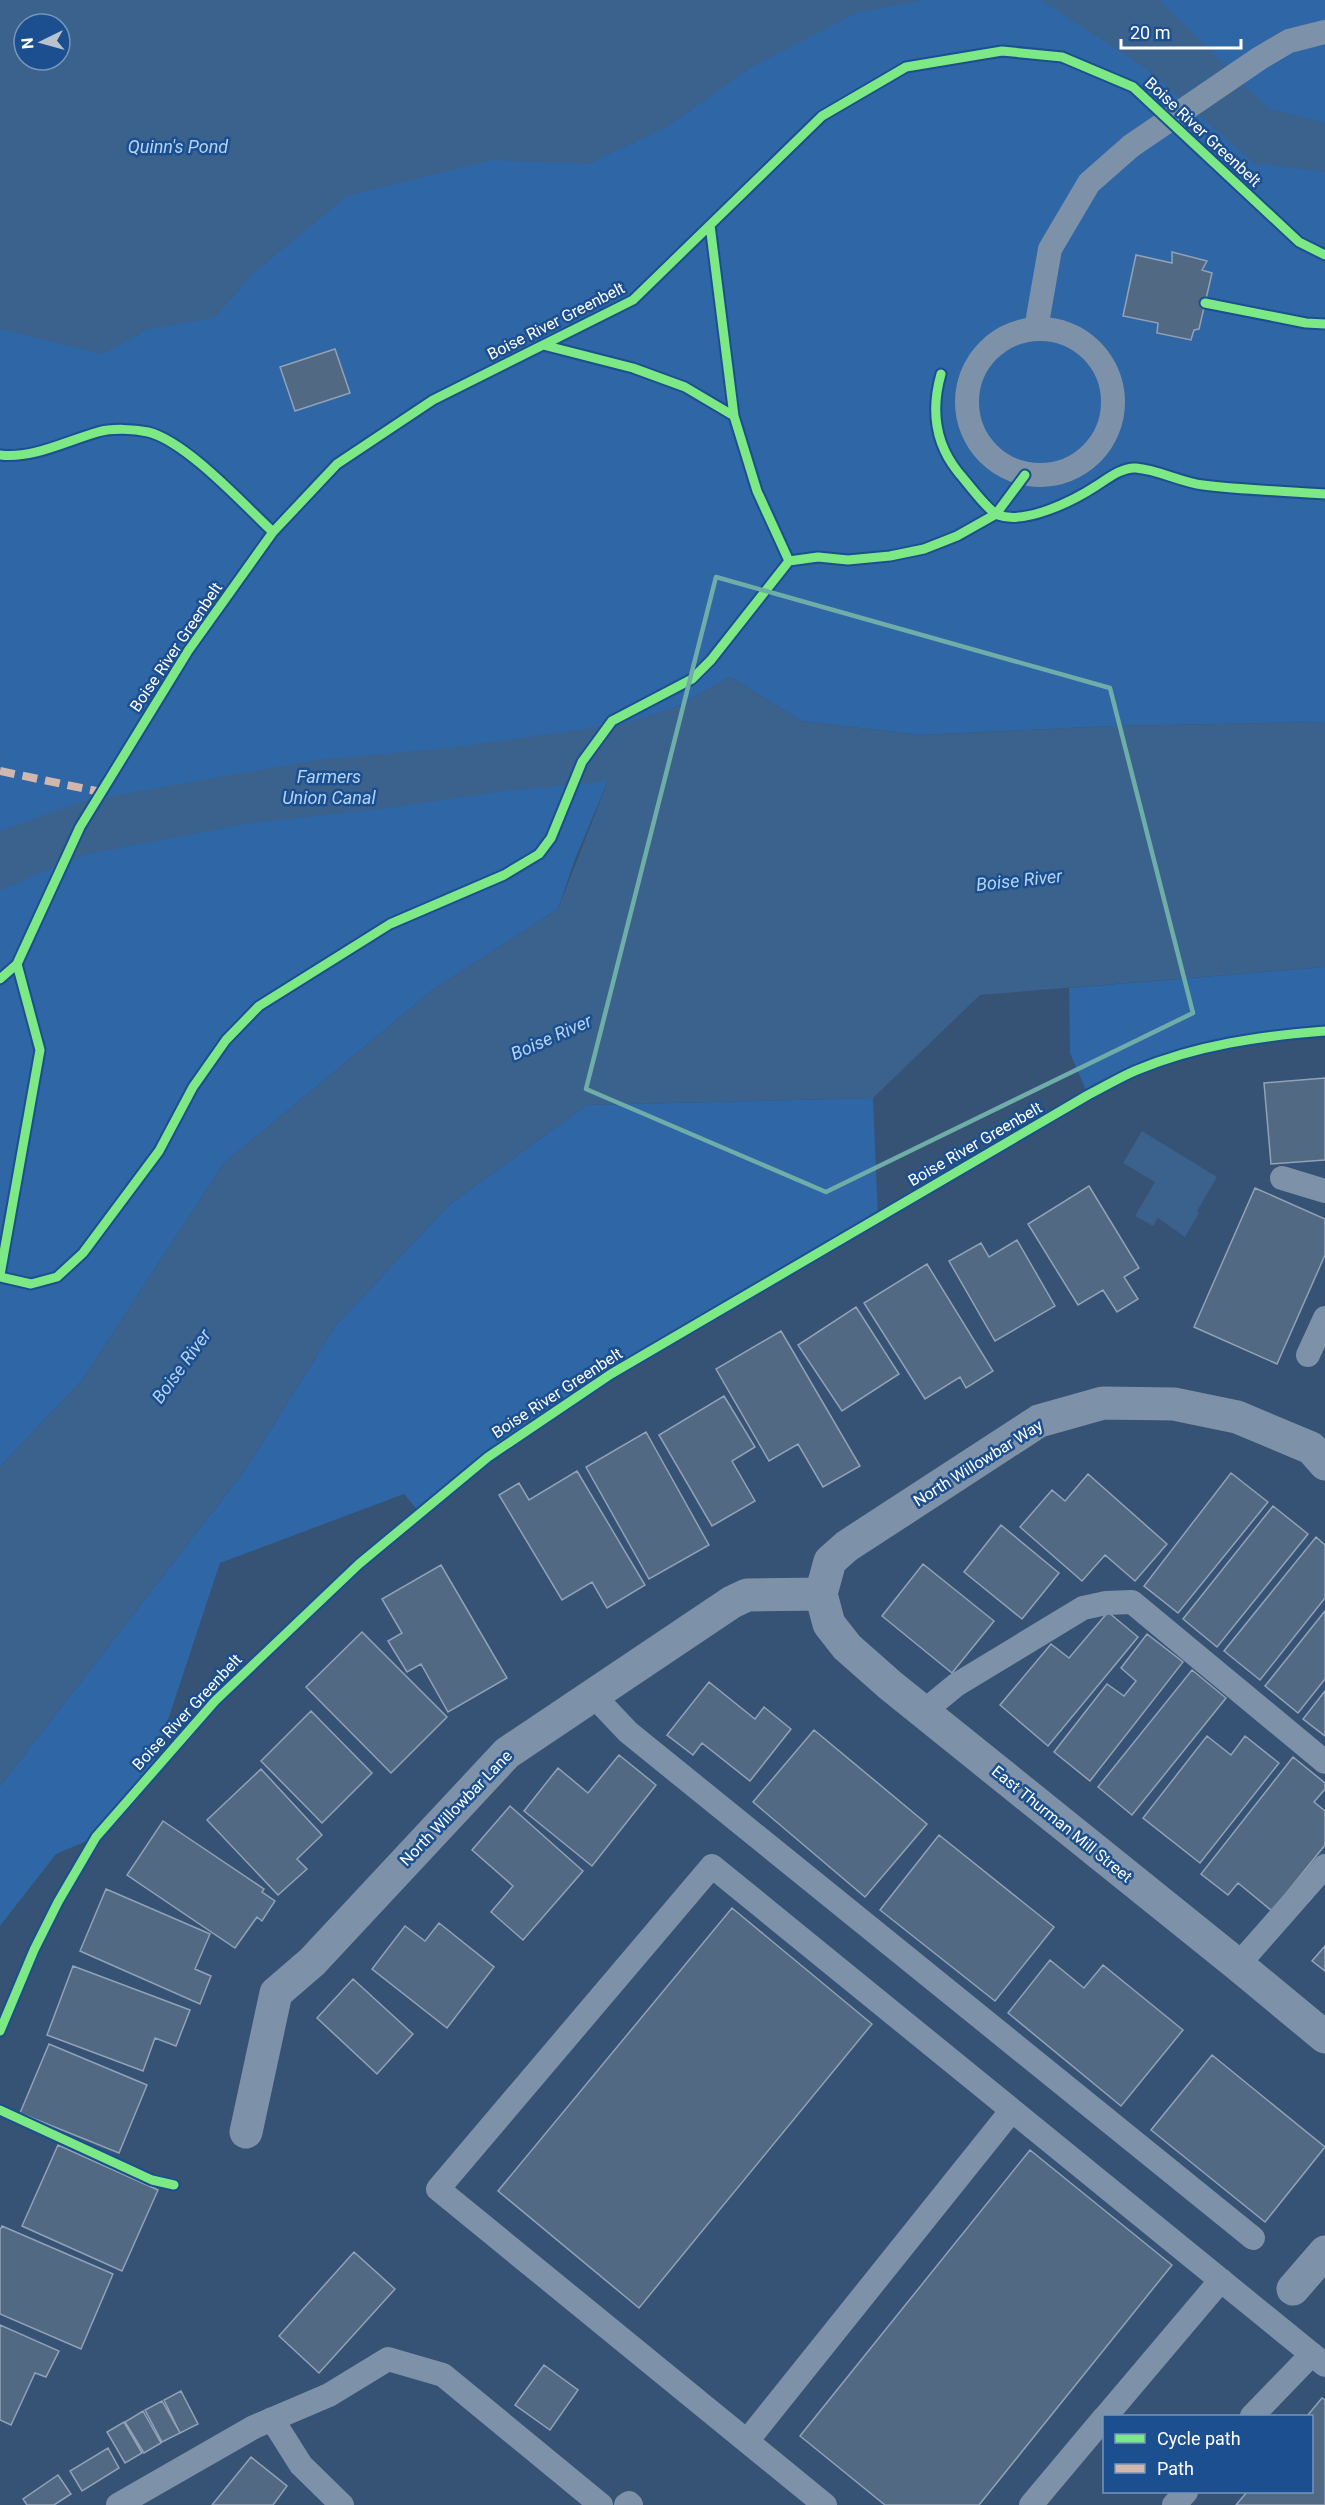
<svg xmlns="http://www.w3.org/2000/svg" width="1325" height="2505" viewBox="0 0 1325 2505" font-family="Roboto,sans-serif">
<rect width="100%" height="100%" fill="#365274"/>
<path fill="#2f66a5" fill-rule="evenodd" d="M0 0H1325V722L1114 726 919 735 801 721 730 677 676 707 636 747 608 781 575 859 558 909 434 989 224 1163 83 1379 0 1467ZM24 24H60V60H24Z
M1325 967V1031C1261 1036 1197 1045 1137 1070 1120 1077 1104 1087 1088 1095L1070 1053 1069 988Z
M873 1098 878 1217 611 1374 488 1457 420 1513 404 1494 220 1563 150 1774 96 1837 56 1854 0 1926V1786L245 1470 336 1325 450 1204 587 1105Z"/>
<path fill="#3b618d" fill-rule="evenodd" d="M0 0H923L856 13 750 68 670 125 589 164 493 160 347 196 255 272 214 318 148 329 102 354 0 329ZM24 24H60V60H24Z
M1041 0H1159L1268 108 1325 123V172L1254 163 1148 70Z
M730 677 801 721 919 735 1114 726 1325 722V967L980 995 873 1098 587 1105 450 1204 336 1325 245 1470 0 1786V1467L83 1379 224 1163 434 989 558 909 608 781 503 791 390 808 250 823 83 855 0 890V831L84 801 318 760 458 747 627 723 676 707Z
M1142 1131 1217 1177 1197 1211 1199 1213 1185 1237 1158 1218 1153 1226 1135 1216 1155 1182 1123 1163Z"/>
<path fill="#526984" stroke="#92a2b6" stroke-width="1.5" d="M1172 252 1207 261 1202 270 1212 273 1199 329 1194 330 1191 340 1157 333 1158 323 1123 316 1136 255 1172 263Z
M335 349 350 393 295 411 280 367Z
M1325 1078V1160L1271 1164 1264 1083Z
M1089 1186 1139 1268 1124 1277 1138 1299 1117 1312 1103 1290 1078 1305 1028 1224Z
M1255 1188 1325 1219V1255L1277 1364 1194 1327Z
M1017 1240 1055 1306 995 1341 949 1261 981 1243 989 1257Z
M927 1264 993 1371 966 1388 960 1377 925 1399 864 1303Z
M856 1307 899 1374 842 1411 798 1345Z
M781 1331 860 1466 823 1487 798 1444 769 1461 716 1369Z
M724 1396 755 1447 732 1461 755 1501 712 1526 659 1435Z
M646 1432 709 1545 649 1579 586 1467Z
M577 1471 645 1585 607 1608 592 1582 562 1600 499 1495 519 1483 529 1500Z
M1231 1473 1268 1502 1178 1613 1144 1586Z
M1088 1474 1167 1544 1135 1581 1105 1555 1082 1581 1020 1527 1052 1490 1065 1501Z
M1273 1506 1308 1534 1217 1647 1183 1619Z
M1001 1525 1059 1573 1022 1619 964 1572Z
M1316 1537 1325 1545V1598L1260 1680 1224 1651Z
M923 1564 994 1621 952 1673 882 1616Z
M441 1565 507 1678 448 1712 421 1664 407 1672 388 1641 402 1633 382 1599Z
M1325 1611V1679L1298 1713 1265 1686Z
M1108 1612 1138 1637 1048 1746 1000 1705 1051 1644 1069 1658Z
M362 1632 447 1717 391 1773 306 1687Z
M1147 1634 1183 1662 1090 1781 1054 1752 1107 1684 1124 1696 1136 1681 1121 1668Z
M1192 1670 1226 1698 1132 1815 1098 1787Z
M709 1682 755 1719 764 1707 791 1729 750 1781 702 1743 693 1755 667 1735Z
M1325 1691V1736L1303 1719Z
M311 1711 372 1773 322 1823 261 1761Z
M814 1730 927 1824 865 1897 753 1802Z
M1207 1736 1231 1755 1245 1736 1279 1763 1200 1863 1143 1818Z
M619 1755 656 1785 592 1866 524 1811 558 1768 588 1793Z
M1293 1757 1325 1783V1789L1314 1802 1325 1811V1845L1272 1911 1238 1883 1228 1895 1201 1874Z
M261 1769 322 1835 297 1859 307 1869 278 1895 207 1820Z
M510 1806 583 1871 523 1940 491 1912 513 1886 472 1850Z
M163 1821 264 1889 262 1892 275 1901 262 1921 257 1917 235 1948 127 1875Z
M939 1835 1054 1927 995 2001 880 1910Z
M106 1889 210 1934 195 1969 211 1976 200 2004 80 1951Z
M732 1908 872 2024 639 2308 498 2191Z
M439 1923 494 1967 447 2028 372 1969 405 1926 425 1941Z
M1325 1946V1971L1312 1961Z
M1050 1960 1084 1988 1103 1965 1183 2030 1121 2106 1008 2013Z
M73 1966 190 2010 176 2046 155 2038 143 2071 47 2035Z
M353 1979 413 2034 377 2074 317 2018Z
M49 2044 147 2085 119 2153 20 2113Z
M1212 2055 1325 2147 1265 2222 1151 2130Z
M58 2145 158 2190 122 2271 22 2226Z
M1030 2150 1172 2265 979 2505H885L800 2436Z
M2 2226 113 2274 81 2349 0 2314V2230Z
M354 2252 395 2289 319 2373 279 2336Z
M0 2325 59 2351 46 2377 35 2373 11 2425 0 2420Z
M544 2365 578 2390 550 2430 515 2405Z
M181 2391 198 2424 180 2433 164 2400Z
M1322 2398 1325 2400V2505H1236L1247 2492H1312V2416H1307Z
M162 2401 180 2433 162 2442 145 2410Z
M143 2411 161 2443 144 2453 125 2422Z
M124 2422 142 2453 125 2463 107 2432Z
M108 2448 119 2468 82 2491 70 2471Z
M251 2457 287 2486 273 2505H212Z
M58 2475 71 2494 54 2505H27L23 2499Z"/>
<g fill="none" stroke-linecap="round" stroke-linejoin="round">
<path stroke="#7d92a8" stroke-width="24" d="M967 402a73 73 0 1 1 146 0a73 73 0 1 1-146 0Z
M1036 329 1050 249 1089 183 1131 146 1260 58 1289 41 1325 32
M1282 1178 1325 1191
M1308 1355 1325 1318
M593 1695 628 1732 1253 2238
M922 1713 956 1685 1083 1608 1106 1603 1132 1602 1325 1762
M1238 1965 1325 1866
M1106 2416 1221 2280
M1252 2416 1312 2354
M272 2419 301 2465 342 2505
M747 2441 1012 2110
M118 2505 254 2427 329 2395 388 2359 443 2375 601 2505
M626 2505 629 2503 631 2505
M825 2505 438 2189 712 1866 1325 2365
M1031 2505 1104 2418
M1174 2505 1186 2492"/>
<path stroke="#7d92a8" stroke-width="33" d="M821 1594 829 1624 847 1647 890 1685 1238 1965 1325 2037
M821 1594 830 1561 847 1546 1039 1421 1103 1403 1174 1404 1237 1417 1311 1448 1325 1464
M246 2132 276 1993 312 1962 507 1753 732 1602 747 1595 821 1594
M1293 2289 1325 2252"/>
<path stroke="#d1b7ad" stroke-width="8" stroke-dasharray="15 8" stroke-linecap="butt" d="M0 771 101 792"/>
<g stroke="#1b4f8f" stroke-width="13">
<path id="cycleway" d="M710 225 734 416 757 491 789 561
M1205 303 1306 323 1325 324
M543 345 633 368 685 387 734 416
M941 374C931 409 934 442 958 472 967 482 987 510 998 515 1025 525 1073 501 1096 486 1107 479 1122 467 1136 468 1159 470 1180 482 1203 485 1243 490 1284 491 1325 494
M0 455C33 459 66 441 98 432 112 428 134 429 148 432 186 441 244 505 273 532
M17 964 80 827 188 651 273 532 337 464 433 400 633 300 822 116 906 67 1002 51 1062 57 1133 87 1299 242 1325 255
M0 979 17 964 40 1050 0 1275
M0 1277 31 1284 57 1277 83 1253 159 1151 193 1087 226 1040 259 1006 390 924 504 875 539 854 551 838 582 762 612 721 692 679 711 660 789 561 818 557 848 560 890 556 924 549 957 536 996 514 1025 475
M0 2031 34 1950 58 1902 96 1837 215 1701 359 1564 488 1457 611 1374 1088 1095C1104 1087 1120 1077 1137 1070 1197 1045 1261 1036 1325 1031
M0 2110 152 2180 174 2185"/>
</g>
<use href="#cycleway" stroke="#7ce984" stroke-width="9"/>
</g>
<path fill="none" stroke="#6fada8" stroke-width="4.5" stroke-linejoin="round" d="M716 577 1110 688 1193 1013 826 1192 586 1089Z"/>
<g text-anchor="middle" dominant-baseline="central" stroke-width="5" stroke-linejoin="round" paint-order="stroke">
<g font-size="16" fill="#fff" stroke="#1b4f8f">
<text transform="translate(1203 132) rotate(43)">Boise River Greenbelt</text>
<text transform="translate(556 321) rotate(-27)">Boise River Greenbelt</text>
<text transform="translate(176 647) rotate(-56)">Boise River Greenbelt</text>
<text transform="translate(975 1144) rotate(-30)">Boise River Greenbelt</text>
<text transform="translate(557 1393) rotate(-33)">Boise River Greenbelt</text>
<text transform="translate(978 1463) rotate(-32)">North Willowbar Way</text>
<text transform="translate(187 1712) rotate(-47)">Boise River Greenbelt</text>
<text transform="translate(456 1808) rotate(-46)">North Willowbar Lane</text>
<text transform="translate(1062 1824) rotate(39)">East Thurman Mill Street</text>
</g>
<g font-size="18" font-style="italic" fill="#b5d3f5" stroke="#1b4f8f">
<text x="178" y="146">Quinn's Pond</text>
<text x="329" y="776">Farmers<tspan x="329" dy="21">Union Canal</tspan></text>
<text transform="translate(1019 880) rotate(-6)">Boise River</text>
<text transform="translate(551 1037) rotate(-24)">Boise River</text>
<text transform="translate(181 1366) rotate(-54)">Boise River</text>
</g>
</g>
<rect x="1103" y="2415" width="210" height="78" fill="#1b4f8f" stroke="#7695bc" stroke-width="1.5"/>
<rect x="1115" y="2434" width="30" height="9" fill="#7ce984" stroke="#7695bc" stroke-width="1.5"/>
<text x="1157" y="2445" font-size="18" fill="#ffffff">Cycle path</text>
<rect x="1115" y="2464" width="30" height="9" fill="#d1b7ad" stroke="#7695bc" stroke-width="1.5"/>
<text x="1157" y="2475" font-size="18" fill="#ffffff">Path</text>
<g transform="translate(42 42) rotate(265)"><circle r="28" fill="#1b4f8f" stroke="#7695bc" stroke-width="1.5"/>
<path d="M0-4.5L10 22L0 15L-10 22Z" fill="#b9c2ce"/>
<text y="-9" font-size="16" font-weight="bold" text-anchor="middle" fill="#ffffff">N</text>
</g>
<path d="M1121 39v9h120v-9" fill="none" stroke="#ffffff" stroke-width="3"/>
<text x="1130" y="39" font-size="18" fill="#ffffff" stroke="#1b4f8f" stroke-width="4.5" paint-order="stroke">20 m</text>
</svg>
